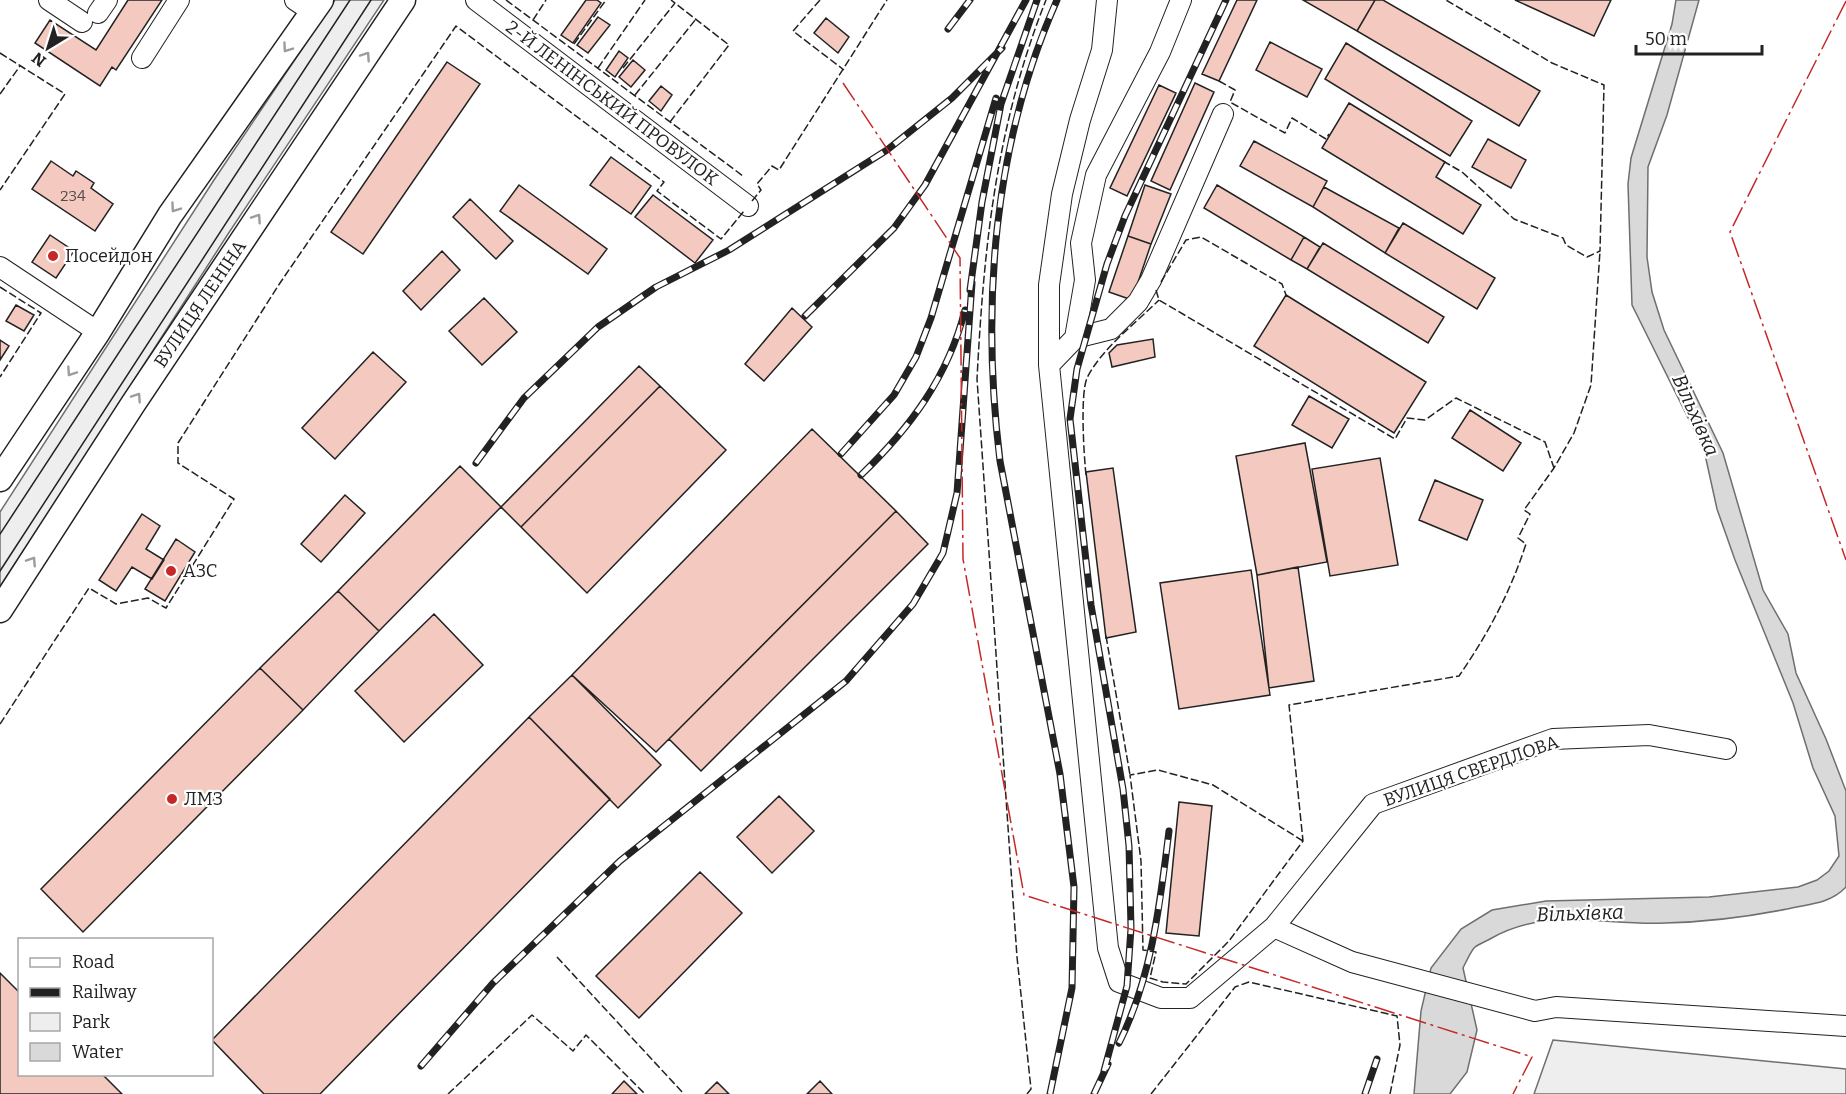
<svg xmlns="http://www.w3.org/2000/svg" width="1846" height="1094" viewBox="0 0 1846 1094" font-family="Bitter,serif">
<rect width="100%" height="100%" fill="#fff"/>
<path fill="#eee" stroke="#6f6f6f" stroke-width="1.5" d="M335 0H384L228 234 0 588V512L214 180Z
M1553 1040 1846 1069V1094H1534Z"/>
<path fill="#d9d9d9" stroke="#6f6f6f" stroke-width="1.5" d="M1676 0H1699L1667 115 1648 167 1647 257 1652 292 1664 330 1723 453 1763 590 1788 634 1796 673 1826 739 1846 791V887C1830 904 1809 904 1787 909 1747 917 1706 922 1665 923 1604 926 1546 906 1490 939 1485 942 1478 944 1474 948 1470 953 1466 962 1463 968L1477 1030 1467 1072 1450 1094H1414L1421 1011 1431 968 1461 929 1492 910 1546 901 1709 897 1798 887 1817 880 1829 871 1839 856 1835 816 1813 768 1793 703 1735 560 1717 509 1704 450 1632 305 1628 184 1631 158 1672 24Z"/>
<path fill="#f3c9c0" stroke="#222" stroke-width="1.5" d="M128 0H162L116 70 112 67 100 86 35 43 50 20 96 50Z
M586 0H597L601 3 573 43 561 35Z
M1237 0H1257L1219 81 1202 74Z
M1303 0H1375L1357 31Z
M1375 0H1383L1540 91 1519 126 1357 31Z
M1515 0H1611L1594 36Z
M598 17 610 25 588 53 577 45Z
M826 18 849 37 838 53 814 33Z
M1270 42 1322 69 1307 97 1256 70Z
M1346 43 1472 121 1450 156 1325 79Z
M619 51 628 58 615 77 606 70Z
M633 60 645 70 631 87 619 77Z
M447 62 480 84 363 254 331 232Z
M1195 83 1214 92 1170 190 1151 181Z
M1159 85 1176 93 1127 196 1110 188Z
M661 86 672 95 661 111 649 101Z
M1349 103 1445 162 1436 177 1481 205 1463 234 1322 148Z
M1488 139 1526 160 1511 188 1472 167Z
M1254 141 1327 181 1313 207 1240 166Z
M611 157 651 186 631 214 590 185Z
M51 161 73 176 76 171 94 183 91 188 113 204 95 231 32 189Z
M519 185 607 249 588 274 500 211Z
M1145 185 1171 194 1151 244 1128 236Z
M1217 185 1304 237 1291 260 1204 208Z
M1324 187 1399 228 1385 253 1313 207Z
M653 195 713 240 695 263 635 217Z
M470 199 513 241 496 259 453 217Z
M1403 223 1495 278 1477 309 1385 253Z
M50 235 74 251 56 278 32 262Z
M1128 236 1151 244 1132 300 1109 292Z
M1304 237 1320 247 1307 269 1291 260Z
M1323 243 1444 317 1428 343 1307 269Z
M442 251 460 270 421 310 403 291Z
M1286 295 1426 382 1394 433 1254 346Z
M484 298 517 332 482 365 449 331Z
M16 305 34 315 24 331 6 321Z
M792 308 812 327 764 381 745 364Z
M1153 339 1155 357 1112 367 1109 353 1117 345Z
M0 340 9 346 0 360Z
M373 352 406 382 335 459 302 428Z
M639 366 660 386 521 527 501 507Z
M660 386 726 450 587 593 521 527Z
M1309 396 1349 419 1332 448 1292 425Z
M1470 410 1521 443 1503 471 1452 438Z
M812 429 896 511 656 752 572 675Z
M1305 443 1327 562 1257 575 1236 456Z
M1380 458 1398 565 1330 576 1312 469Z
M460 466 501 507 379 631 338 591Z
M1113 468 1136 632 1106 638 1086 472Z
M1435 480 1483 500 1467 540 1419 520Z
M345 495 365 513 321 562 301 544Z
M896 511 928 544 701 771 669 739Z
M142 514 160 526 146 549 164 560 152 579 132 567 116 591 99 580Z
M176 539 195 552 165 601 145 589Z
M1298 567 1314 681 1269 688 1257 575Z
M1251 570 1270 695 1179 709 1160 583Z
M338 591 379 631 303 710 260 668Z
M434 614 483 665 404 742 355 691Z
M260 668 303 710 83 932 41 889Z
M572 675 661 765 618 808 529 717Z
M529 717 610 799 320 1094H264L212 1040Z
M779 796 814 831 772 873 737 837Z
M1179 802 1212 806 1199 936 1166 933Z
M700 872 742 913 639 1018 596 976Z
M0 973 20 993V1074H102L122 1094H0Z
M624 1081 637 1094H612Z
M820 1081 832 1094H807Z
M717 1082 729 1094H705Z"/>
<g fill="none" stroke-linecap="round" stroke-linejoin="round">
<g stroke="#222" stroke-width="22">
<path id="minor" d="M49 0 82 22
M295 0 313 12
M476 0 748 206
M98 13 107 0
M142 58 179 0
M1223 114 1151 280 1138 302 1111 329 1075 338 1049 365 1108 948 1119 982 1161 998H1190L1274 927 1352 962 1535 1011 1556 1007 1846 1026
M0 267 98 332
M1075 338 1085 280 1081 243 1096 175 1160 52 1181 0
M1049 365V285L1062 194 1080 120 1102 50 1107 0
M1274 927 1373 804 1553 739 1649 735 1726 749"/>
</g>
<g stroke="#222" stroke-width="27">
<path id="major" d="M0 479 98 332 170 215 321 0
M0 610 133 404 403 0"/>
</g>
<use href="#minor" stroke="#fff" stroke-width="20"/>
<use href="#major" stroke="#fff" stroke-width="24"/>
<path stroke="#222" stroke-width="1.5" d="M0 534 350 0
M0 571 371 0"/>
<g stroke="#222" stroke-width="7">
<path id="rail" d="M948 29 970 0
M970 290 982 202 1001 104 1037 0
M805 316 894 228 925 185 1026 0
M841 454 894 395 916 357 931 318 996 98
M476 463 524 398 598 327 656 287 729 250 887 150 952 98 1002 48
M861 475C910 428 948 377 965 310
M1119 1043C1152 977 1160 903 1169 831
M421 1066 493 983 620 861 846 681 913 604 943 553 957 493 972 283
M1104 1071 1127 986 1131 928 1129 846 1123 789 1091 605 1070 419 1077 369 1107 264 1125 216 1226 0
M1050 1094 1072 988 1074 887 1060 774 1000 461C981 306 993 144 1057 0
M1094 1094 1108 1064
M1365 1094 1377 1059"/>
</g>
<use href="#rail" stroke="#fff" stroke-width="4.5" stroke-dasharray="14" stroke-linecap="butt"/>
<path stroke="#222" stroke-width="1.5" stroke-dasharray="8 3" stroke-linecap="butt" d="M506 0 743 176
M820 0 793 31 844 70
M533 20 546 0
M574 44 606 0
M0 53 65 94 0 190
M598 68 645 0
M623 68 675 3
M1219 81 1235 90 1230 102 1285 133 1292 118 1326 139 1329 134
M0 94 20 66
M635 95 696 19
M670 122 729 45 671 0
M1443 161 1462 172 1514 219 1563 238 1566 245 1587 257 1600 251 1604 85 1552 63 1446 0
M752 201 761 190 757 184 772 166 779 170 887 0
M1161 282 1186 240 1201 237 1282 284 1286 295
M0 287 41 313 0 377
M1156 290 1159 300 1395 439 1407 418 1425 420 1456 398 1545 442 1554 468
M1086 475C1084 456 1080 395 1087 378 1102 348 1136 323 1159 300
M1106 636 1130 775
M0 724 89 588 116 604 148 598 166 608 234 499 178 463V443L280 283 456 26 664 182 657 191 721 239 744 211
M1303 841 1213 785 1158 770 1130 775 1141 861 1143 950 1156 952 1150 978 1163 982 1186 984 1229 941 1303 841 1289 705 1459 676C1488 634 1510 593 1526 544L1518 538 1530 514 1524 510 1554 468 1574 433 1591 385 1600 251
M557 957 684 1094
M448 1094 532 1015 573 1051 586 1035 645 1094
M1027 1094 1031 1089 1017 957 977 379C984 245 996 126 1046 0
M1151 1094 1235 987 1249 982 1397 1016 1400 1045 1390 1094"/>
<path stroke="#c62828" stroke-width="1.5" stroke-dasharray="21 4.5 3 4.5" stroke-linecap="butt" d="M1846 1 1730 232 1846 560
M843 83 960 258 963 559 1024 895 1532 1057 1513 1094"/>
</g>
<defs><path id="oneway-chevron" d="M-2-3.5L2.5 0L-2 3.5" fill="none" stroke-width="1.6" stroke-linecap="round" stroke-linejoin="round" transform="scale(1.5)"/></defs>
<g stroke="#9c9c9c">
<use href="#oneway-chevron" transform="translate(287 48) rotate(125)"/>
<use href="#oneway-chevron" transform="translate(366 56) rotate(-56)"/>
<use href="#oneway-chevron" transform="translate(175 208) rotate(125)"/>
<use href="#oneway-chevron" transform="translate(257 218) rotate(-56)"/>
<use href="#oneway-chevron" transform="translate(71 372) rotate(124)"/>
<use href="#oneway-chevron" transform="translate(137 397) rotate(-56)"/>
<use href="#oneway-chevron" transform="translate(32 561) rotate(-57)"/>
</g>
<g fill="#c62828" stroke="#fff" stroke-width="2">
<circle cx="53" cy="256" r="6"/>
<circle cx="171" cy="571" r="6"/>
<circle cx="172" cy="799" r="6"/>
</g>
<g text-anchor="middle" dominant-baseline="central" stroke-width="4.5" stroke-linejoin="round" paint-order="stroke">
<g font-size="15" fill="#564c4a">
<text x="73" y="196">234</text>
</g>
<g font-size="18" fill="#222" stroke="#fff">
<text transform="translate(612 103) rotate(37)">2-Й ЛЕНІНСЬКИЙ ПРОВУЛОК</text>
<text transform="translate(200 304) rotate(-56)">ВУЛИЦЯ ЛЕНІНА</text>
<text transform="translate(1471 771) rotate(-19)">ВУЛИЦЯ СВЕРДЛОВА</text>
</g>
<g font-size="18" fill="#222" stroke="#fff" text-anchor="start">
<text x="65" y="256">Посейдон</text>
<text x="183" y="571">АЗС</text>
<text x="184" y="799">ЛМЗ</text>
</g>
<g font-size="20" font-style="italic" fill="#222" stroke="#fff">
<text transform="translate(1696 415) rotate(66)">Вільхівка</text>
<text transform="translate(1580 913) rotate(-2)">Вільхівка</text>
</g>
</g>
<rect x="18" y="938" width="195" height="138" fill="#ffffff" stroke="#a7a7a7" stroke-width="1.5"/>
<rect x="30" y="958" width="30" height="9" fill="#ffffff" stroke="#a7a7a7" stroke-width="1.5"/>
<text x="72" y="968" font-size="18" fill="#222222">Road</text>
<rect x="30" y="988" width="30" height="9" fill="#222222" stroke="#a7a7a7" stroke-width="1.5"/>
<text x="72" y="998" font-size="18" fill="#222222">Railway</text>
<rect x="30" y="1013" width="30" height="18" fill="#eeeeee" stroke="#a7a7a7" stroke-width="1.5"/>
<text x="72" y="1028" font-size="18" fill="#222222">Park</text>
<rect x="30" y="1043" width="30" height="18" fill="#d9d9d9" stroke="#a7a7a7" stroke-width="1.5"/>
<text x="72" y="1058" font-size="18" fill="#222222">Water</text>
<g transform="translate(48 48) rotate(218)" stroke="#ffffff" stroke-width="4.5" paint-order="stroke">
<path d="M0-4.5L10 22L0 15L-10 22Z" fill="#222222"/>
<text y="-9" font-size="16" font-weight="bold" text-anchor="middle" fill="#222222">N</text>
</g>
<path d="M1636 45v9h126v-9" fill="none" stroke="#222222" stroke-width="3"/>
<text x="1645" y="45" font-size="18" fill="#222222" stroke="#ffffff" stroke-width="4.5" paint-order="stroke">50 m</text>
</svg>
